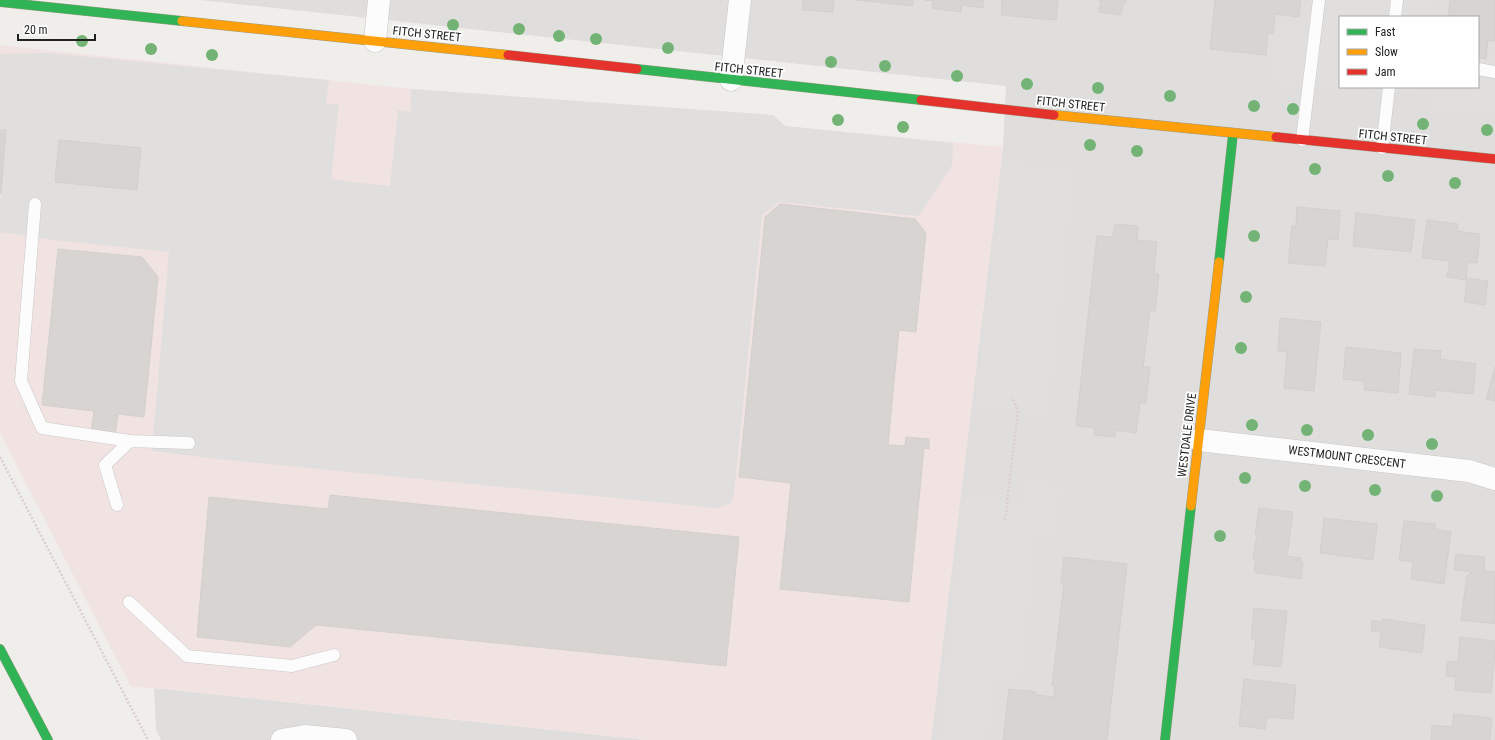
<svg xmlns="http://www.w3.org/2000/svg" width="1495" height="740" viewBox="0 0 1495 740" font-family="'Roboto Condensed',sans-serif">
<rect width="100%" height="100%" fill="#f0eeeb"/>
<path fill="#dfdedc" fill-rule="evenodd" d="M199 0H1495V740H931L1003 147 1006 86ZM1340 17H1478V87H1340Z
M154 688 647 740H161L156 730Z"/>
<path fill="#f1e3e1" d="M0 45 411 89 773 115 785 126 1003 147 931 740H647L154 688 131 687 0 433Z"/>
<path fill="#e0dfde" d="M1308 0H1435L1433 17H1340V87H1427L1426 95 1273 81 1279 24 1305 27Z
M48 53 329 80 326 103 339 105 331 179 360 183 390 186 398 110 411 112V89L773 115 785 126 953 143 952 165 919 216 779 202 762 215 734 493 731 503 724 506 716 508 218 459 152 451 169 252 54 240 0 232V201L6 131 0 130V54Z
M1478 57 1495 59V114L1433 107 1435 87H1478Z
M1002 164 1072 172 1046 414 976 406Z
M1025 484 1059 487 1055 533 1034 531 1019 676 992 674 985 740H941L967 498 1023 504Z"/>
<path fill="#d7d4d2" stroke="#d3d0cc" d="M803 0H834L833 12 802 10Z
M856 0H913V6Z
M925 0H984L983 8 962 5 961 12 932 8 933 1Z
M1002 0H1058L1056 20 1001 15Z
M1098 0H1126L1125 4H1123L1121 15 1099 12 1101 1Z
M1215 0H1301L1299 17 1275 14 1273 34 1268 33 1266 55 1210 49Z
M1450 0H1495V41L1488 40 1486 59 1478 58V17H1448Z
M0 130H6L1 193H0Z
M59 140 141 148 137 190 55 182Z
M780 204 915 219 926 233 916 332 899 330 888 445 905 446 906 437 929 439V449L924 448 909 602 780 589 791 483 739 477 765 217Z
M1297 207 1340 211 1338 240 1328 239 1325 266 1288 263 1292 226H1296Z
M1356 213 1415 220 1411 252 1353 246Z
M1427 220 1458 224 1457 231 1480 234 1477 263 1468 262 1466 278 1488 281 1485 305 1464 302 1467 280 1447 277 1450 261 1422 258Z
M1115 224 1138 226 1137 240 1157 242 1154 273 1159 274 1155 311 1150 310 1143 367H1150L1146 403H1140L1136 433 1116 430 1115 437 1094 435 1095 428 1076 426 1097 236 1113 237Z
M58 249 142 257 158 277 144 417 118 414 115 435 91 433 94 411 42 405Z
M1280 318 1321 322 1314 391 1284 388 1287 352 1278 351Z
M1346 347 1401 353 1398 393 1364 390V381L1343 379Z
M1414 349 1441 351 1440 359 1476 364 1473 394 1435 390V397L1409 394Z
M1495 367V401L1486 399Z
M330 495 739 537 726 666 316 625 290 647 197 637 209 497 328 509Z
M1259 508 1293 512 1287 556 1301 558 1300 562H1303L1301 579 1254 572 1256 560 1253 559 1257 534H1255Z
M1324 518 1377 524 1373 560 1320 553Z
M1404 521 1436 524 1435 529 1451 532 1444 584 1411 579 1413 562 1399 560Z
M1456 554 1485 557 1484 571 1495 572V624L1461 620 1467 575H1470L1471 572 1454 570Z
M1064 557 1127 564 1107 740H1003L1009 689 1036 692V695L1054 697 1055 686H1052L1064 583 1061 582Z
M1254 608 1287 611 1281 667 1253 664 1256 639H1251Z
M1382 619 1425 625 1422 653 1379 647 1381 632 1371 631 1372 620 1382 622Z
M1460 637 1495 641V654L1491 693 1455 690 1456 677 1446 676 1447 661 1458 662Z
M1244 679 1296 685 1293 719 1267 717 1265 729 1239 726Z
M1454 714 1492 718 1490 740H1431L1432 725 1452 727Z"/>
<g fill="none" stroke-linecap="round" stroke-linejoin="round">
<g stroke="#c9c8c7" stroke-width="13">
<path id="lane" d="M1395 17 1397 0
M1478 69 1495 72
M1302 140 1319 0
M1382 148 1389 87
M35 204 21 381 42 428 130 441
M117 505 105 465 130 441 189 443
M129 602 187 656 292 666 334 655"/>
</g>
<g stroke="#c9c8c7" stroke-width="23">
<path id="street" d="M375 41 379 0
M731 80 740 0
M1199 440 1469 471 1495 479
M282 740 305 736 346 740"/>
</g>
<g stroke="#999a82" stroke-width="10">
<path id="fast" d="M0 2 182 21
M637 69 921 100
M1219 262 1233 134
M0 649 48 740
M1165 740 1191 506"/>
</g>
<g stroke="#999a82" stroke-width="10">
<path id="slow" d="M182 21 508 55
M1054 115 1276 137
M1191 506 1219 262"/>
</g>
<g stroke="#999a82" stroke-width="10">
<path id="jam" d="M508 55 637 69
M921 100 1054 115
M1276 137 1495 159"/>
</g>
<path stroke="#dccecd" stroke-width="2.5" stroke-dasharray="2 2" stroke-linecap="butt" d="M0 457 148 740
M1005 520 1018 411 1012 397"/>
<use href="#lane" stroke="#fdfcfc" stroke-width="12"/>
<use href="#street" stroke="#fdfcfc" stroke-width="22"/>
<use href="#fast" stroke="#30b455" stroke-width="9"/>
<use href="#slow" stroke="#ff9f0a" stroke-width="9"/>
<use href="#jam" stroke="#e5322d" stroke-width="9"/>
</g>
<g fill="#73b476">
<circle cx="453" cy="25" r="6"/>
<circle cx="519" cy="29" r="6"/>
<circle cx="559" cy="36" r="6"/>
<circle cx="596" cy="39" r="6"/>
<circle cx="82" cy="41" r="6"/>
<circle cx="668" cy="48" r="6"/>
<circle cx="151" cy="49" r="6"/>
<circle cx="212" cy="55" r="6"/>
<circle cx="831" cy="62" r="6"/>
<circle cx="885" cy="66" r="6"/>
<circle cx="957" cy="76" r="6"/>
<circle cx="1027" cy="84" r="6"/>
<circle cx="1098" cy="88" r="6"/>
<circle cx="1170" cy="96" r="6"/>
<circle cx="1254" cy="106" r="6"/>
<circle cx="1293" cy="109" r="6"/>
<circle cx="838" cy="120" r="6"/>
<circle cx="1423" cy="124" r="6"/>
<circle cx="903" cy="127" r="6"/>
<circle cx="1487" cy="130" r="6"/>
<circle cx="1090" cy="145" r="6"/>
<circle cx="1137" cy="151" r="6"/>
<circle cx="1315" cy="169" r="6"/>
<circle cx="1388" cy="176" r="6"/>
<circle cx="1455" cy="183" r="6"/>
<circle cx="1254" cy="236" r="6"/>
<circle cx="1246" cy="297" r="6"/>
<circle cx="1241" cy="348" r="6"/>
<circle cx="1252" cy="425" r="6"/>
<circle cx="1307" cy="430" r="6"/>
<circle cx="1368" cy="435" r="6"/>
<circle cx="1432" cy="444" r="6"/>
<circle cx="1245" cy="478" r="6"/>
<circle cx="1305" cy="486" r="6"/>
<circle cx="1375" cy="490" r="6"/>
<circle cx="1437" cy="496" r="6"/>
<circle cx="1220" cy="536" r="6"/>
</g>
<g text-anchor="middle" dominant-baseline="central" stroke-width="3.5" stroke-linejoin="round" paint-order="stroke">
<g font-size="12" fill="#222" stroke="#fff">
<text transform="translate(427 34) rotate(6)">FITCH STREET</text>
<text transform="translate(749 70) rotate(6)">FITCH STREET</text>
<text transform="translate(1071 104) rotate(6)">FITCH STREET</text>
<text transform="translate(1393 137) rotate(6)">FITCH STREET</text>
<text transform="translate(1187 435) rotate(-83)">WESTDALE DRIVE</text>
<text transform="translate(1347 457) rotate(7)">WESTMOUNT CRESCENT</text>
</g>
</g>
<rect x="1339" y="16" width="140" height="72" fill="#ffffff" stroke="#a7a7a7"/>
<rect x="1347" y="29" width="20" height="6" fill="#30b455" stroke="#a7a7a7"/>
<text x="1375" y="36" font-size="12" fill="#222222">Fast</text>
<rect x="1347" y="49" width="20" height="6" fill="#ff9f0a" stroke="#a7a7a7"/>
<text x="1375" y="56" font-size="12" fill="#222222">Slow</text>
<rect x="1347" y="69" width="20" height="6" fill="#e5322d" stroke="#a7a7a7"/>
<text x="1375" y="76" font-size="12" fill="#222222">Jam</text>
<path d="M18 34v6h77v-6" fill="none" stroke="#222222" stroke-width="2"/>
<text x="24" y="34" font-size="12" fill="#222222" stroke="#ffffff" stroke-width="3" paint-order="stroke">20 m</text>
</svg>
